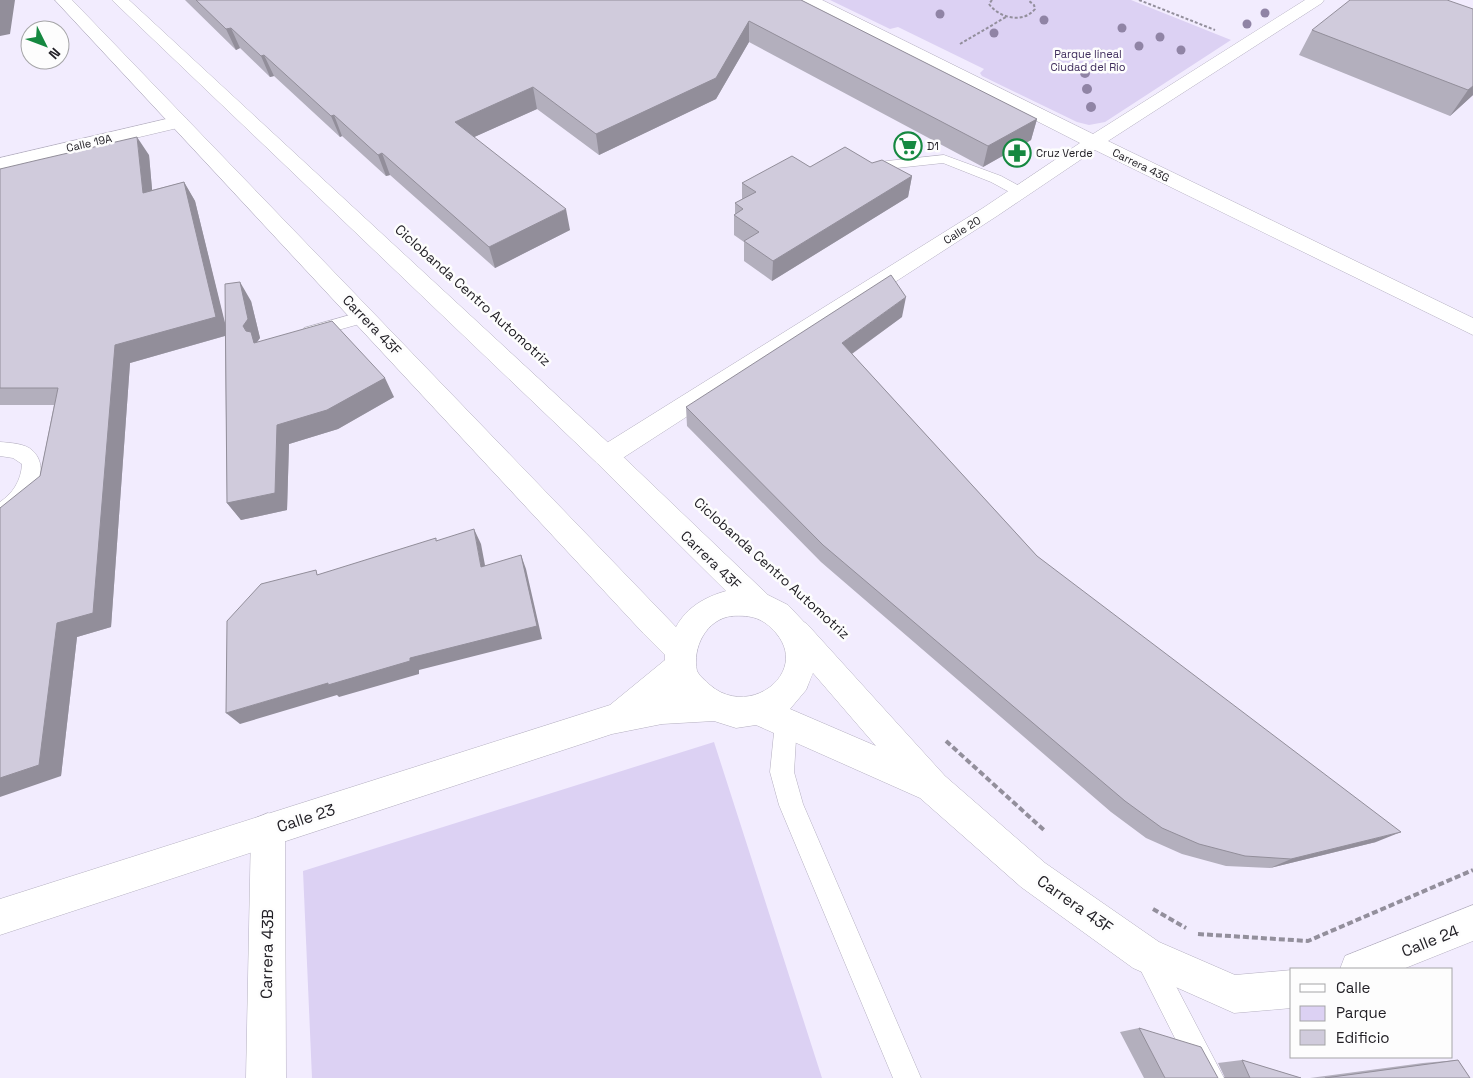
<svg xmlns="http://www.w3.org/2000/svg" width="1473" height="1078" viewBox="0 0 1473 1078" font-family="'Space Grotesk',sans-serif">
<rect width="100%" height="100%" fill="#f2ecfe"/>
<path fill="#dcd1f3" d="M830 0H1131L1231 40 1105 122 1089 125 1077 122 982 76 980 73 984 69 898 27 890 29Z
M714 742 822 1078H312L303 871Z"/>
<g fill="none" stroke-linecap="round" stroke-linejoin="round">
<g stroke="#b4afc0" stroke-width="1">
<path id="service" d="M944 155 1001 176 1025 189 1027 192 1025 195H1015L991 182 943 163 887 169 882 168 880 165 882 162 887 161Z
M364 311 370 313 372 317 370 321 310 338 304 336 302 332 304 328Z
M0 442C10 443 25 443 33 451 56 474 22 513 0 521V502C13 493 21 481 22 464L13 458 0 456Z
M786 712 794 715 797 723 794 772 803 804 921 1078H893L779 805 770 772 775 723 778 715Z
M1146 942 1155 946 1224 1078H1195L1133 955 1137 946Z"/>
</g>
<g stroke="#b4afc0" stroke-width="1">
<path id="minor" d="M802 0H822L1093 134 1305 0H1324L1322 3 1108 141 1473 318V335L1095 150 997 216 615 463 606 466 597 463 593 456 597 449 983 208 1080 143 804 3Z
M179 116 186 118 188 122 186 126 0 170V158Z
M268 813 280 818 285 830 286 1078H246L251 830 256 818Z"/>
</g>
<g stroke="#b4afc0" stroke-width="1">
<path id="tertiary" d="M55 0H72L676 627C687 607 705 597 726 591L597 463 112 0H129L615 449 768 595 788 605 804 622 807 624 945 776 1045 863 1159 942 1235 975 1292 970V1008L1234 1013 1133 968 1021 887 920 798 756 725 736 728 714 721 662 724 612 734 0 935V899L610 705 665 660V655L644 634ZM732 616C752 615 763 618 776 633 810 673 749 719 710 685 705 680 700 677 697 671 692 648 706 619 732 616ZM813 673 876 746 790 709 806 690Z
M1473 905V941L1403 969H1340L1345 956Z"/>
</g>
<path stroke="#938f9c" stroke-width="2" stroke-dasharray="3 2" stroke-linecap="butt" d="M992 0 989 4C999 18 1023 24 1035 9L1034 5 1028 0
M1139 0 1215 30
M960 44 1006 17"/>
<path stroke="#938f9c" stroke-width="4" stroke-dasharray="6 3" stroke-linecap="butt" d="M946 741 1045 831
M1153 909 1186 928
M1198 934 1308 941 1473 870"/>
<use href="#service" fill="#fff" fill-rule="evenodd"/>
<use href="#minor" fill="#fff" fill-rule="evenodd"/>
<use href="#tertiary" fill="#fff" fill-rule="evenodd"/>
</g>
<g fill="#9084a5">
<circle cx="1265" cy="13" r="4.5"/>
<circle cx="940" cy="14" r="4.5"/>
<circle cx="1044" cy="20" r="4.5"/>
<circle cx="1247" cy="24" r="4.5"/>
<circle cx="1122" cy="28" r="4.5"/>
<circle cx="994" cy="33" r="4.5"/>
<circle cx="1160" cy="37" r="4.5"/>
<circle cx="1139" cy="46" r="4.5"/>
<circle cx="1181" cy="50" r="4.5"/>
<circle cx="1099" cy="53" r="4.5"/>
<circle cx="1085" cy="73" r="5"/>
<circle cx="1087" cy="89" r="5"/>
<circle cx="1091" cy="107" r="5"/>
</g>
<path fill="#b3afbd" d="M185 0H801L1037 119 1031 140 983 167 749 42 716 99 599 155 537 109 474 137 570 230 495 268 390 175 386 176 342 136 340 137 274 76 270 77 240 48 236 50 187 2Z
M1473 9V95L1450 116 1299 55 1312 30Z
M149 155 152 190 184 182 195 201 225 325 251 301 260 338 257 342 394 397 338 429 289 444 287 510 241 520 227 503 225 336 130 363 111 627 77 637 61 776 40 476 54 405H0V169Z
M872 163 912 176 908 197 772 281 744 261V242L734 235V215L735 214V203L742 199V183L810 167Z
M902 317 852 354 1037 556 1376 842 1270 868 1226 866 1182 854 1146 838 1111 812 821 562 687 426 686 407Z
M1139 1028 1218 1078H1144L1120 1032Z
M1242 1060 1301 1078H1225L1218 1063Z
M1458 1060 1470 1078H1310L1423 1063Z"/>
<path fill="#928e9a" d="M0 0H15L10 34 0 36Z
M749 21V42L716 99 599 155 596 134Z
M231 28 240 48 236 50 226 29Z
M264 55 274 76 270 77 261 56Z
M1473 86V95L1450 116 1468 90Z
M533 87 537 109 461 143 455 122Z
M334 115 342 136 340 137 331 116Z
M1037 119 1031 140 983 167 988 146Z
M137 137 149 155 154 211 143 193Z
M382 153 390 175 386 176 378 155Z
M912 176 908 197 772 281 773 261Z
M184 182 195 201 228 335 130 363 111 627 77 637 61 776 0 797V778L57 623 115 345Z
M566 209 570 230 495 268 489 247Z
M240 282 251 301 260 338 257 342 265 362 243 326Z
M906 297 902 317 839 363 842 343Z
M385 378 394 397 338 429 289 444 287 510 241 520 227 503 277 425Z
M474 529 481 544 488 581 481 567Z
M521 555 526 569 542 639 419 670V674L339 697 337 695 240 724 226 713 410 658Z
M1401 832 1376 842 1270 868 1291 859Z"/>
<path fill="#d0cbdc" stroke="#928e9a" d="M196 0H801L1037 119 988 146 749 21 716 78 596 134 533 87 455 122 566 209 489 247 382 153 378 155 334 115 331 116 264 55 261 56 231 28 226 29Z
M1350 0H1447L1473 9V86L1468 90 1312 30Z
M137 137 143 193 184 182 216 317 115 345 93 613 57 623 39 765 0 778V508L40 476 58 388H0V169L38 160Z
M845 147 872 163 882 160 912 176 773 261 744 241 759 232 734 215 743 209 735 203 756 192 742 183 792 156 810 167Z
M891 275 906 297 842 343 1037 556 1401 832 1291 859 1245 856 1199 844 1162 828 1125 801 823 545 686 407Z
M240 282 248 319 243 326 246 331 251 332 254 343 332 321 385 378 327 410 277 425 275 493 227 503 225 284Z
M474 529 481 567 521 555 537 626 410 658V661L328 685V683L226 713 227 621 261 584 316 570 317 575 436 538V541Z
M1139 1028 1201 1047 1218 1078H1165Z
M1242 1060 1301 1078H1224H1250Z
M1458 1060 1470 1078H1325Z"/>
<defs>
<g id="supermarket-ring" transform="scale(1.4375)"><circle r="9.5" fill="#fdfdfd" stroke="#158840" stroke-width="1.5"/><path d="M-6-5.5h2.5l.6 2H6L4.5 2H-2.5L-4.4-4H-6ZM-1.5 3.2a1.3 1.3 0 1 0 .1 0ZM3 3.2a1.3 1.3 0 1 0 .1 0Z" fill="#158840"/></g>
<g id="pharmacy-ring" transform="scale(1.4375)"><circle r="9.5" fill="#fdfdfd" stroke="#158840" stroke-width="1.5"/><path d="M-2-6h4v4h4v4h-4v4h-4v-4h-4v-4h4Z" fill="#158840"/></g>
</defs>
<g fill-rule="evenodd">
<use href="#supermarket-ring" x="908" y="146"/>
<use href="#pharmacy-ring" x="1017" y="153"/>
</g>
<g text-anchor="middle" dominant-baseline="central" stroke-width="5" stroke-linejoin="round" paint-order="stroke">
<g font-size="11" fill="#402e5d" stroke="#fdfdfd">
<text x="1088" y="54">Parque lineal<tspan x="1088" dy="13">Ciudad del Rio</tspan></text>
</g>
<g font-size="11" fill="#222026" stroke="#fdfdfd">
<text transform="translate(89 143) rotate(-13)">Calle 19A</text>
<text transform="translate(1141 165) rotate(26)">Carrera 43G</text>
<text transform="translate(962 230) rotate(-32)">Calle 20</text>
</g>
<g font-size="11" fill="#222026" stroke="#fdfdfd" text-anchor="start">
<text x="927" y="146">D1</text>
<text x="1036" y="153">Cruz Verde</text>
</g>
<g font-size="14" fill="#222026" stroke="#fdfdfd">
<text transform="translate(473 295) rotate(42)">Ciclobanda Centro Automotriz</text>
<text transform="translate(372 325) rotate(46)">Carrera 43F</text>
<text transform="translate(711 560) rotate(44)">Carrera 43F</text>
<text transform="translate(772 568) rotate(42)">Ciclobanda Centro Automotriz</text>
</g>
<g font-size="16" fill="#222026" stroke="#fdfdfd">
<text transform="translate(306 818) rotate(-18)">Calle 23</text>
<text transform="translate(1075 904) rotate(35)">Carrera 43F</text>
<text transform="translate(1430 941) rotate(-22)">Calle 24</text>
<text transform="translate(267 954) rotate(-89)">Carrera 43B</text>
</g>
</g>
<rect x="1290" y="968" width="162" height="90" fill="#fdfdfd" stroke="#a5a5a7"/>
<rect x="1300" y="984" width="25" height="8" fill="#ffffff" stroke="#a5a5a7"/>
<text x="1336" y="993" font-size="15" fill="#222026">Calle</text>
<rect x="1300" y="1006" width="25" height="15" fill="#dcd1f3" stroke="#a5a5a7"/>
<text x="1336" y="1018" font-size="15" fill="#222026">Parque</text>
<rect x="1300" y="1030" width="25" height="15" fill="#d0cbdc" stroke="#a5a5a7"/>
<text x="1336" y="1043" font-size="15" fill="#222026">Edificio</text>
<g transform="translate(45 45) rotate(132)"><circle r="24" fill="#fdfdfd" stroke="#a5a5a7"/>
<path d="M0-4L9 19L0 12L-9 19Z" fill="#158840"/>
<text y="-8" font-size="14" font-weight="bold" text-anchor="middle" fill="#222026">N</text>
</g>
</svg>
